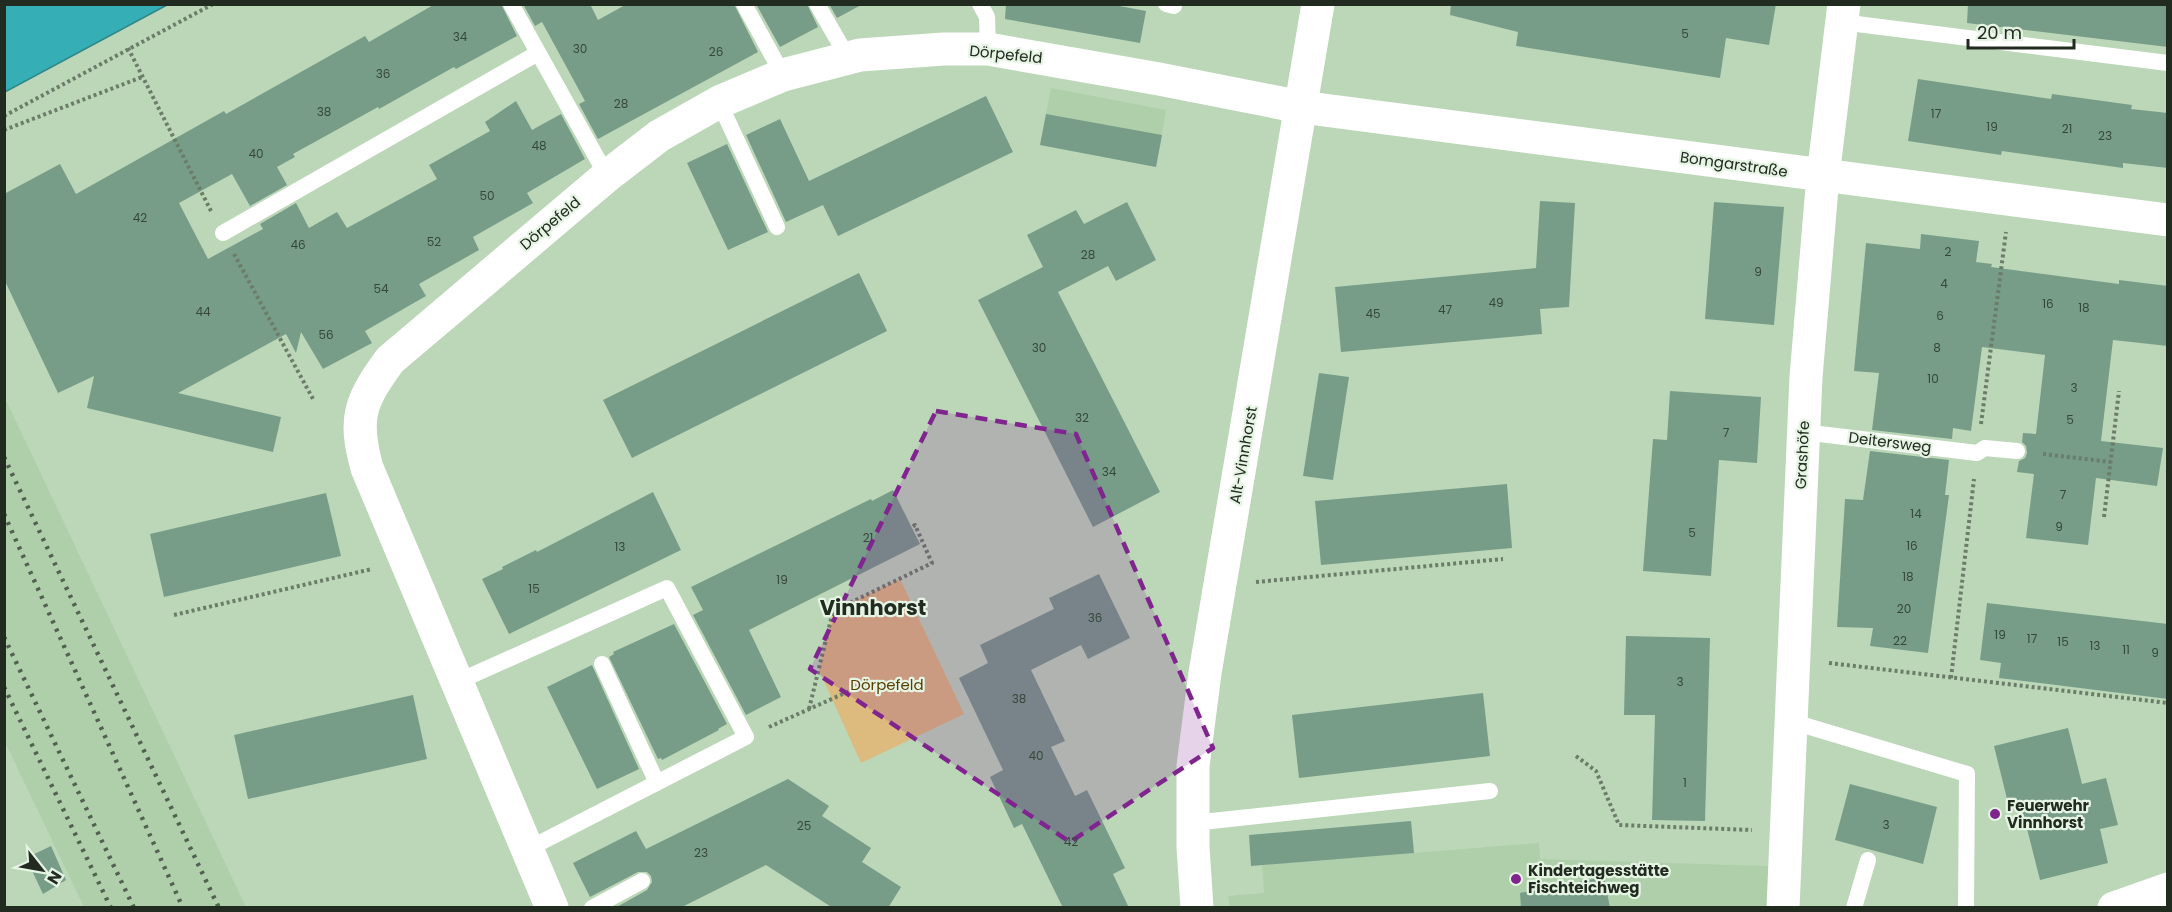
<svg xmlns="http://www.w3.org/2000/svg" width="2172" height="912" viewBox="0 0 2172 912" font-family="Poppins,sans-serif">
<rect width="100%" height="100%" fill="#bcd7b8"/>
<path fill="#aecfaa" d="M1051 88 1166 110 1156 167 1040 145Z
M4 398H5L246 907H84L5 742Z
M1539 843 1540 859 1768 866V907L1230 908 1228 896 1264 893 1262 865Z"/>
<path fill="#ddba7d" d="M900 579 964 714 861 763 819 670 833 611Z"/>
<path fill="#35aeb6" stroke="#2f8789" stroke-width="1.5" d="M5 4H167V5L5 92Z"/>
<path fill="#779d89" d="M435 4H501L517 36 456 69 454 67 379 109 378 107 293 154 295 157 277 167 287 185 250 206 232 174 179 203 208 259 263 229 260 224 296 203 309 228 337 212 347 228 437 179 429 165 490 131 485 122 516 101 532 130 561 114 585 159 527 193 533 203 473 237 479 250 419 284 426 296 365 331 372 343 323 369 301 332 296 353 286 334 178 393 281 417 273 452 87 408 94 376 58 393 4 279V194L60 164 76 194 224 111 226 114 365 36 369 42Z
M523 4H590L598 20 627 4H734L758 52 598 139 579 104 585 101 542 22 535 26Z
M756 4H807L818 27 780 47Z
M829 4H863L837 18Z
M1006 4H1109L1146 11 1140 43 1005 19Z
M1451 4H1776L1769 45 1726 38 1720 78 1516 46 1518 32 1450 15Z
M1968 4H2168V47L1967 23Z
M1918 79 2051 99 2052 94 2132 105 2131 109 2168 113V168L2123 163V168L2002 151 2001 155 1908 141Z
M986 96 1013 152 838 236 823 205 786 222 746 135 780 119 809 181Z
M1046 114 1162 135 1156 167 1040 145Z
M727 144 768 232 728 250 687 163Z
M1540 201 1575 203 1569 307 1540 309 1542 334 1341 352 1335 287 1536 268Z
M1127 202 1156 260 1116 281 1108 266 1058 292 1160 492 1093 527 978 300 1043 267 1027 235 1076 210 1084 224Z
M1714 202 1784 207 1774 325 1705 319Z
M1921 234 1979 241 1976 262 1992 264 1991 267 2119 284V280L2168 286V346L2113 340 2101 441 2163 448 2157 486 2096 478 2088 545 2026 538 2034 474 2017 472 2019 461 2025 458 2027 453 2026 446 2022 442 2023 433 2036 434 2045 355 1982 347 1971 431 1953 428 1952 439 1872 430 1879 373 1854 371 1866 243 1920 249Z
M859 273 887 331 632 458 603 400Z
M1319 373 1349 377 1333 480 1303 476Z
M1670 391 1761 397 1757 463 1719 460 1711 576 1643 571 1653 439 1667 440Z
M1870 451 1949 460 1945 495H1949L1928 653 1870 646 1873 628 1837 627 1845 499 1863 500Z
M1507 484 1512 548 1321 565 1315 501Z
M893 490 920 544 749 630 781 697 746 715 693 615 703 610 691 587 871 499 872 501Z
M653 492 681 550 509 634 482 579 503 569 502 567 536 550 537 552Z
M326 493 341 556 164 597 150 534Z
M1099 574 1130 638 1088 659 1081 645 1031 670 1065 741 1051 747 1075 796 1087 790 1125 868 1113 874 1129 908H1063L1022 824 1014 828 990 777 1003 770 959 678 988 663 980 645 1054 609 1049 598Z
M1987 603 2168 624V699L1999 678 2001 663 1980 660Z
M674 624 727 724 718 729 719 730 662 760 661 758 658 759 609 657 614 654 613 652Z
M1626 636 1710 638 1705 821 1652 820 1655 715H1624Z
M592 665 639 769 597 789 547 687Z
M1483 693 1490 756 1299 778 1292 715Z
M413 695 427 759 248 799 234 735Z
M2068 728 2082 784 2106 778 2118 825 2100 829 2108 863 2040 880 2020 801 2008 803 1994 746Z
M788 779 829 806 822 816 871 848 862 862 901 887 888 908H833L766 865 680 908H615L647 890 652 882 651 876 647 872H638L590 897 573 863 636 831 646 849Z
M1850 784 1937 807 1923 864 1835 840Z
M1411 821 1414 853 1251 866 1249 835Z
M51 846 66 880 43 894 26 858Z
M1604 877 1610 908H1521L1520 893Z"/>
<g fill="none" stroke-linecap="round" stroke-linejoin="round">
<path stroke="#6b7d68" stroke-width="4" stroke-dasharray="3 3" stroke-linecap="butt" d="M128 48 211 211
M4 116 213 4
M4 130 142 77
M234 254 313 399
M1981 424 2006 232
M2043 454 2111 462
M2104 517 2119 391
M1256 582 1503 559
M174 615 372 569
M1829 663 2168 703
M1951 678 1974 479
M809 709 833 611 932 563 915 525 912 527
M769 727 863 685
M1576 756 1596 771 1619 825 1752 830"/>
<path stroke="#fff" stroke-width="16" d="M511 4 607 176
M744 4 783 75
M817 4 848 58
M980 4 987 17 988 49
M1166 4 1174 6
M1841 22 2168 63
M719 102 777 227
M223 233 538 53
M1803 432 1977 453 1985 448 2017 451
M602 664 657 783
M457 682 667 588 746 737 528 849
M1790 721 1967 774 1966 908
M1193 823 1490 791
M592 908 642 881
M1854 908 1868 860"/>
<path stroke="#fff" stroke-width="33" d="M552 908 367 468C353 418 360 401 390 360L607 176 659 136 719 102 783 75 860 55 944 49H988L1159 79 1301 107 2168 220
M1783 908 1806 377 1823 176 1844 4
M2114 908 2168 889"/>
<path stroke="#fff" stroke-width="33" d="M1197 908 1193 847V766L1205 673 1318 4"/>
<path stroke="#526150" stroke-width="4.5" stroke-dasharray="3 6" stroke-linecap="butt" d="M4 457 219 908
M4 514 183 908
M4 637 134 908
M4 687 111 908"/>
</g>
<path fill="#812490" fill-opacity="0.2" stroke="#812490" stroke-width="4.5" stroke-dasharray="12 8" stroke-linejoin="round" d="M936 411 1076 434 1213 748 1070 842 810 669Z"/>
<g fill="#812490" stroke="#e6f4e4" stroke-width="2">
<circle cx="1995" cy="814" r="6"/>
<circle cx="1516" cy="879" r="6"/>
</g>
<g text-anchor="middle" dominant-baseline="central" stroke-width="4.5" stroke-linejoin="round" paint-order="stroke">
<g font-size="12" fill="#36483a">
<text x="1685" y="33">5</text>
<text x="460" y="36">34</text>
<text x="580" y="48">30</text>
<text x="716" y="51">26</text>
<text x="383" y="73">36</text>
<text x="621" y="103">28</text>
<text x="324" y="111">38</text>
<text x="1936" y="113">17</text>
<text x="1992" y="126">19</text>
<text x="2067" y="128">21</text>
<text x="2105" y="135">23</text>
<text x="539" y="145">48</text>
<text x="256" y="153">40</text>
<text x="487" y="195">50</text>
<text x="140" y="217">42</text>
<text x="434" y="241">52</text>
<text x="298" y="244">46</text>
<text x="1948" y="251">2</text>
<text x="1088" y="254">28</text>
<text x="1758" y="271">9</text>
<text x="1944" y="283">4</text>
<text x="381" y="288">54</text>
<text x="1496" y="302">49</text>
<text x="2048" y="303">16</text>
<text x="2084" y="307">18</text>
<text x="1445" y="309">47</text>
<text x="203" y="311">44</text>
<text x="1373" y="313">45</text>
<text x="1940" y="315">6</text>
<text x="326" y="334">56</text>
<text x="1039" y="347">30</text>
<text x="1937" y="347">8</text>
<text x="1933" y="378">10</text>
<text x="2074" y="387">3</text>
<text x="1082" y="417">32</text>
<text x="2070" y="419">5</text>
<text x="1726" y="432">7</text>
<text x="1109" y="471">34</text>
<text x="2063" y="494">7</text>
<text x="1916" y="513">14</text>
<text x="2059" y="526">9</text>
<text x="1692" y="532">5</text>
<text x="868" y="537">21</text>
<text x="1912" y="545">16</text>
<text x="620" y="546">13</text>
<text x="1908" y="576">18</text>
<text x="782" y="579">19</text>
<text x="534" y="588">15</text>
<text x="1904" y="608">20</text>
<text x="1095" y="617">36</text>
<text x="2000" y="634">19</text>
<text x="2032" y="638">17</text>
<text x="1900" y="640">22</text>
<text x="2063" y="641">15</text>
<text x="2095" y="645">13</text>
<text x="2126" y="649">11</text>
<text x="2155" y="652">9</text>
<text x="1680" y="681">3</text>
<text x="1019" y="698">38</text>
<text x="1036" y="755">40</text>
<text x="1685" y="782">1</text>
<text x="1886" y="824">3</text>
<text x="804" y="825">25</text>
<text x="1071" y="841">42</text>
<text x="701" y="852">23</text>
</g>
<g font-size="15" fill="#212b20" stroke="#e6f4e4">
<text transform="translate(1006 54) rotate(6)">Dörpefeld</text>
<text transform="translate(1734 164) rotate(8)">Bomgarstraße</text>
<text transform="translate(550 223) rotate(-40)">Dörpefeld</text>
<text transform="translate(1890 442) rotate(7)">Deitersweg</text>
<text transform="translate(1243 455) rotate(-80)">Alt-Vinnhorst</text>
<text transform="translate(1802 455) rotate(-87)">Grashöfe</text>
</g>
<g font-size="15" fill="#573d00" stroke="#e6f4e4">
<text x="887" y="684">Dörpefeld</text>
</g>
<g font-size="15" font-weight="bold" fill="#212b20" stroke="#e6f4e4" text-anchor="start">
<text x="2007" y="805">Feuerwehr<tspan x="2007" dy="17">Vinnhorst</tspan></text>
<text x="1528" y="870">Kindertagesstätte<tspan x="1528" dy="17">Fischteichweg</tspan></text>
</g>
<g font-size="21" font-weight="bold" fill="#212b20" stroke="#e6f4e4">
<text x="873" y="607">Vinnhorst</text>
</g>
</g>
<rect width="2172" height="912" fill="none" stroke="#212b20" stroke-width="12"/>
<g transform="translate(42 870) rotate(121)" stroke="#e6f4e4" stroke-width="4.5" paint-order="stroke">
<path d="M0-4.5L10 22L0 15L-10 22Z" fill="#212b20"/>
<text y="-9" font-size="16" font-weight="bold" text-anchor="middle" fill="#212b20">N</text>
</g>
<path d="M1968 39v9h106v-9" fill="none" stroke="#212b20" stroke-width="3"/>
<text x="1977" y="39" font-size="18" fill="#212b20" stroke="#e6f4e4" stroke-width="4.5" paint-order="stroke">20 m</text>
</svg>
